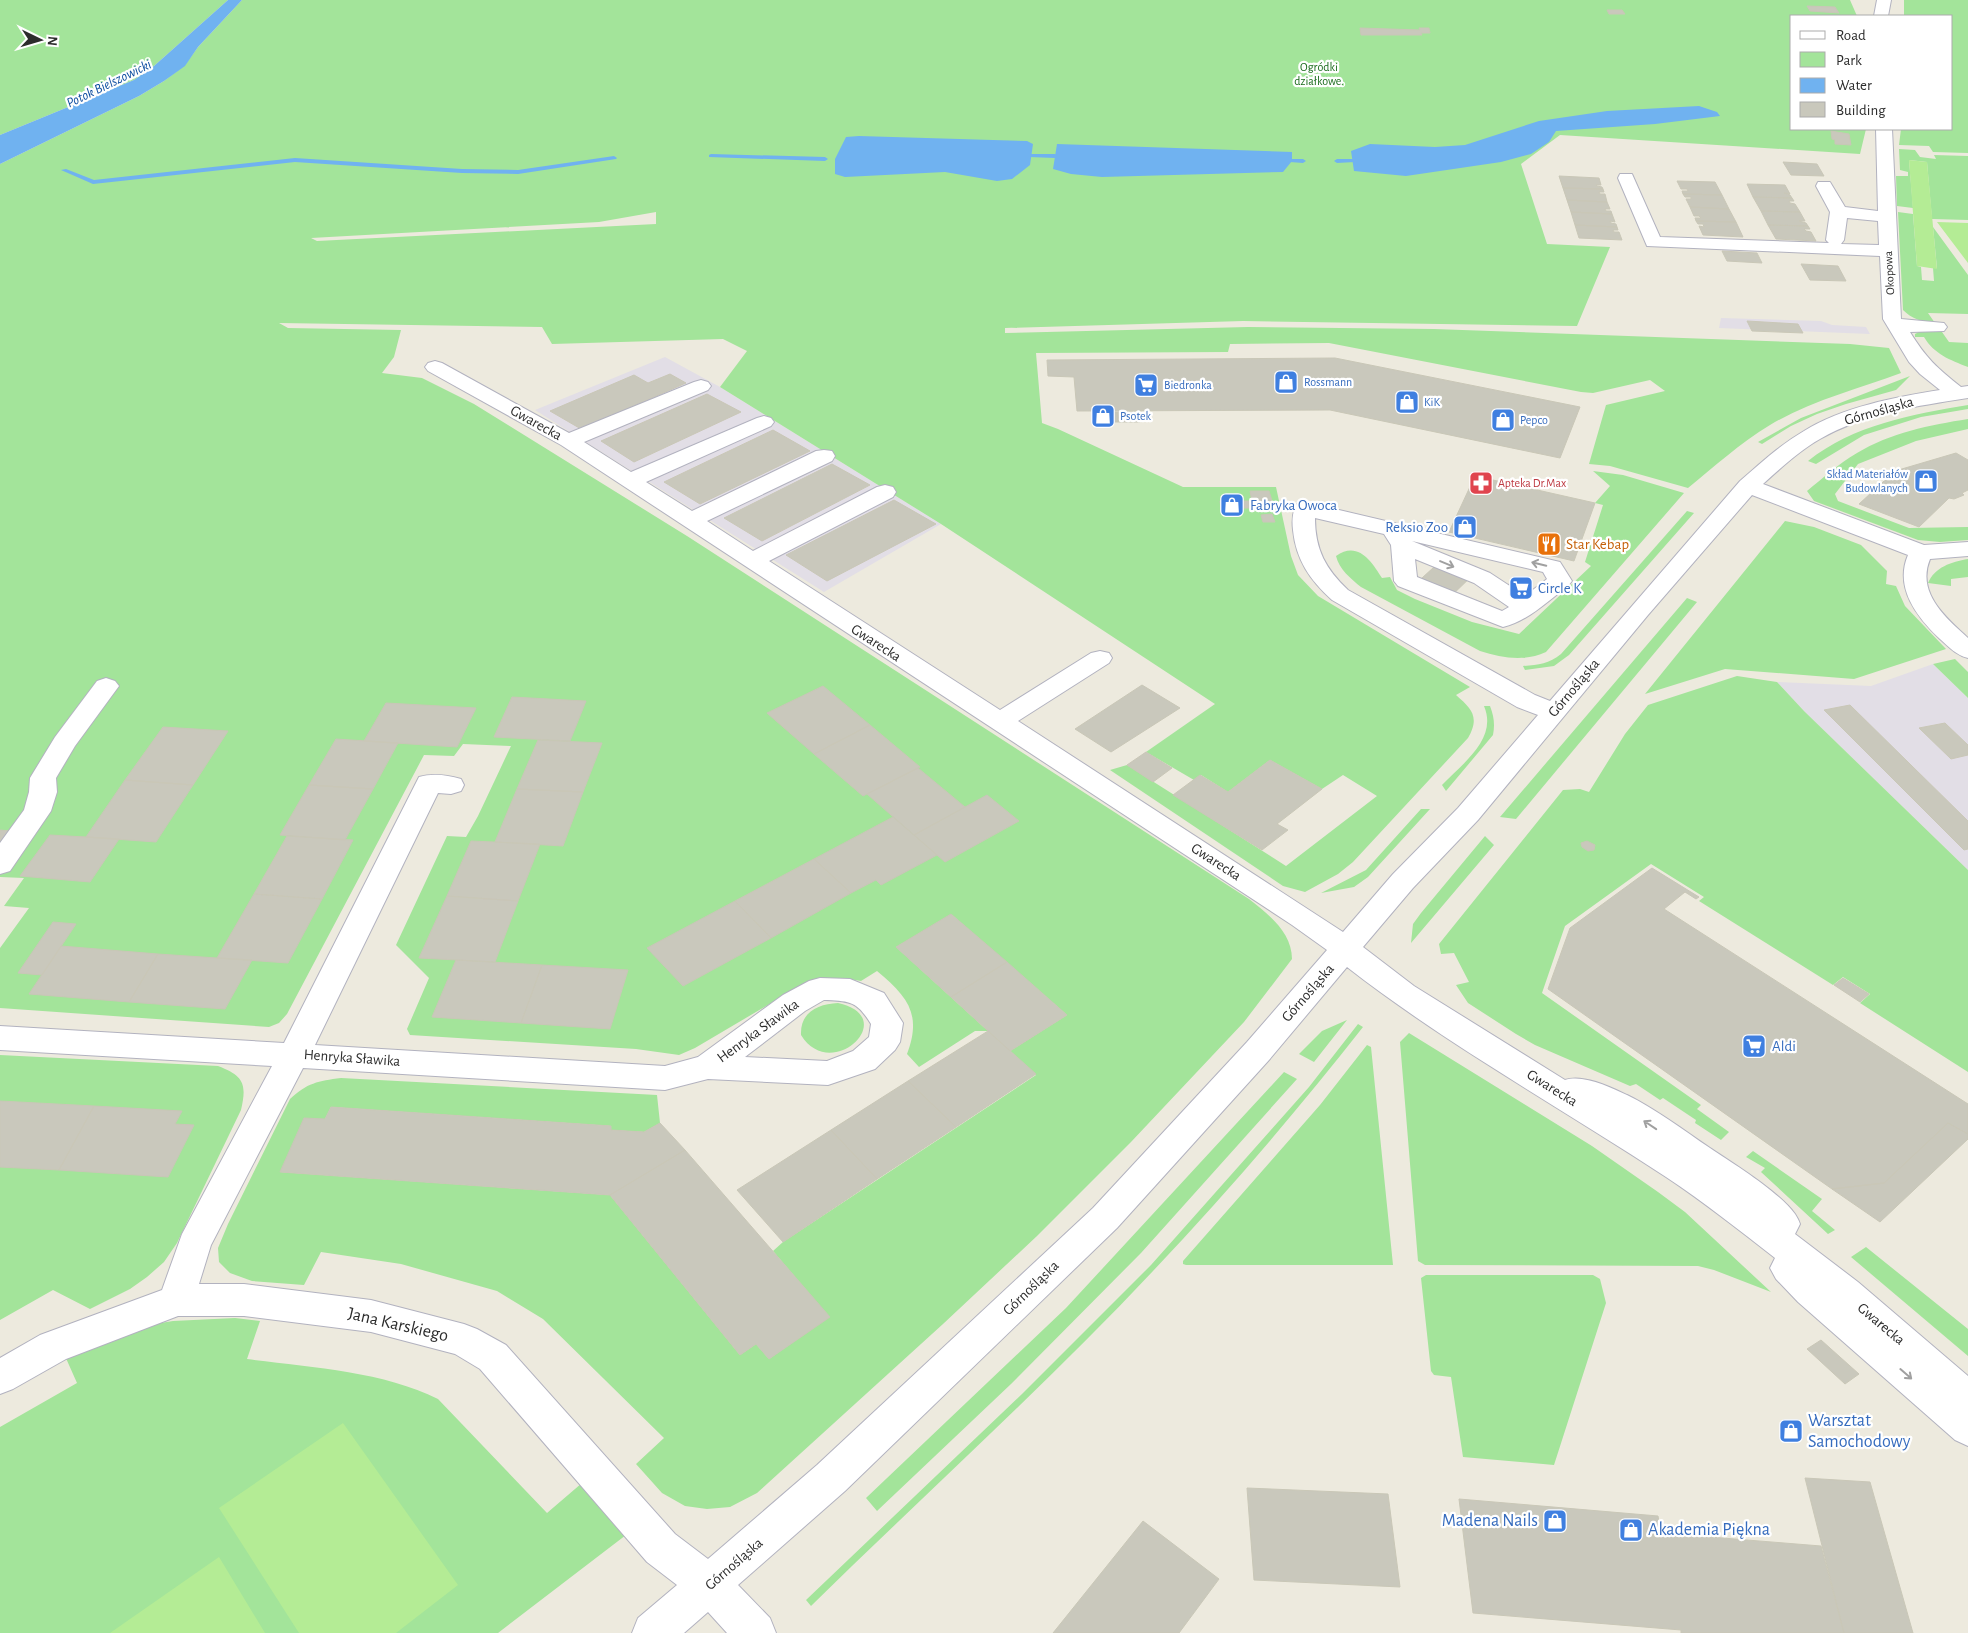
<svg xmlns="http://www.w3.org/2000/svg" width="1968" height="1633" viewBox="0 0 1968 1633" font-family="'Alegreya Sans',sans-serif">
<rect width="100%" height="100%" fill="#edeade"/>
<path fill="#e2dee6" d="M1721 318 1821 321 1832 325 1866 327 1870 334 1719 328Z
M665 357 720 387 941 524 824 592 535 410Z
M1933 664 1968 698V870L1804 711 1777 682 1871 686Z"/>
<path fill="#a3e49a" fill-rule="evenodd" d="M0 0H228L154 66 134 80 0 135Z
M242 0H1850L1857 16H1792V129H1866L1860 154 1560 135 1521 164 1547 244 1610 247 1577 326 1243 321 1005 328V333L1248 327 1434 329 1850 344 1889 348 1901 373C1858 389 1810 401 1770 425 1740 443 1714 467 1688 488L1610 466 1589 464 1606 405 1665 391 1650 380 1593 393 1581 392 1329 343 1230 344 1228 352 1036 353 1042 423 1058 429 1183 487H1276L1291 556 1298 575 1318 596 1470 687 1456 695C1472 709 1480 717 1468 738L1353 862 1338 874 1305 892 1283 886 1110 770 1127 765 1286 866 1377 796 1343 775 1322 789 1270 760 1228 792 1201 775 1194 780 1146 752 1215 704 941 524 720 387 747 351 723 339 552 344 542 327 279 323 288 328 401 330 394 357 382 373 422 378 474 404 687 536 1249 899C1268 914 1292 932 1292 959L1244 1022 1131 1142 1037 1236 943 1324 757 1493 730 1507 707 1509 685 1506 662 1493 636 1464 664 1438 543 1319 497 1291 401 1264 321 1252 304 1285 252 1281 230 1273 219 1262 218 1248 228 1224 290 1099C307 1083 318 1081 341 1078L657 1095 660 1123 644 1132 611 1130V1126L331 1107 325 1119 280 1172 610 1195 740 1355 756 1344 769 1359 829 1317 773 1251 783 1242 1036 1075 1010 1051 1067 1015 952 915 896 947 988 1031H975L919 1067 907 1054C922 1014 908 997 877 971L861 981 843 978 826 979 778 999 695 1048 679 1055 636 1049 410 1035 407 1029 429 978 396 945 447 836 466 837 478 816 511 746 463 744 454 756 424 755 287 1014 279 1023 269 1027 0 1008V948L29 908 4 906 24 878 0 877V164L139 96 164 81 185 65 198 47ZM656 212V224L317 241 311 238 599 222Z
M1904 0H1968V153L1933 152 1929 146 1899 145 1901 129H1952V16H1904Z
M1899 149 1915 150 1920 157 1936 159 1934 155 1968 156V220L1932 219 1927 162 1909 160 1913 208 1897 206 1896 176H1908V172L1900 170Z
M1898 212 1913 214 1917 266 1921 267 1922 280 1934 281 1933 268H1937L1933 227 1968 275V314L1928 313 1935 323C1922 322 1912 319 1903 310Z
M1919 332H1942L1949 342 1968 343V367C1950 360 1934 354 1924 337H1915V334Z
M1910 376 1896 390 1846 404 1817 414 1791 426 1762 444 1758 442 1801 418Z
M1968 405V409L1921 417 1864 435 1816 464 1808 461C1853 425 1913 414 1968 405Z
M1968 419V429L1916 441 1858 464 1835 494 1838 501 1909 528 1968 527V540L1940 542 1918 540 1814 501 1807 491C1823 478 1838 464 1857 453 1890 433 1930 425 1968 419Z
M1593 471 1623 475 1684 493 1546 652C1524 662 1502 658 1480 651L1361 587C1351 579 1339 569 1336 556 1358 540 1372 562 1382 578L1390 577 1397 590 1415 599 1472 622 1519 634 1591 566 1585 562 1603 505 1595 503 1610 486Z
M1687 511 1694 513 1569 655 1554 666 1525 670 1523 666C1538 665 1549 664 1561 654Z
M1785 521 1814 527 1861 545 1887 571 1886 584 1896 586 1905 606 1946 649 1854 679 1725 669 1645 694Z
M1968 559V577L1951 579V586L1928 583C1935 567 1951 562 1968 559Z
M1687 598 1697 602 1516 819 1500 817Z
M1955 659 1968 672V698L1933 664Z
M1737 676 1777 682 1804 711 1968 870V1072L1860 1003 1870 994 1843 977 1833 985 1699 901 1704 897 1651 864 1565 926 1542 993 1701 1105 1697 1109 1729 1132 1721 1140 1695 1123 1696 1120 1663 1098 1660 1100 1636 1084 1630 1086 1535 1045 1516 1034 1468 1003 1456 985 1469 982 1454 953 1441 954 1439 944 1563 790 1580 789 1589 792 1625 734 1648 705Z
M1484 706H1490C1494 716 1495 725 1493 735L1446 791 1442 785C1463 763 1498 739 1484 706Z
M1421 809H1430L1368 877 1354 887 1321 893 1366 870Z
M1485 836 1494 845 1411 943 1413 924 1421 913Z
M838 1003C902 1017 831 1084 801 1035 800 1012 818 1004 838 1003Z
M1347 1020 1314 1062 1299 1054 1322 1031Z
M1358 1024 1363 1027C1297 1111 1227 1193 1153 1271 1044 1387 925 1494 811 1606L806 1600 1022 1394 1151 1265 1309 1087Z
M1409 1033 1592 1146 1658 1192 1685 1212 1771 1292 1714 1270 1698 1266 1425 1265 1418 1261 1400 1042Z
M1367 1045 1371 1047 1393 1265H1186L1183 1264V1261L1320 1105Z
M0 1055 218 1066C244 1076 247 1084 241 1110L177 1243 164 1262 147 1277 130 1289 90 1309 53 1290 0 1320Z
M1284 1072 1297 1079 1141 1253 1011 1384 877 1511 866 1498 1066 1308Z
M1753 1151 1822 1199 1812 1211 1835 1230 1828 1234 1761 1172 1765 1168 1746 1157Z
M1866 1247 1968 1329V1356L1851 1257Z
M1426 1275H1593L1600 1279 1606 1303 1554 1465 1463 1457 1451 1377 1434 1375 1431 1371 1421 1278Z
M235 1318 260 1321 247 1359C308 1367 383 1371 438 1399L547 1513 582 1483 626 1535 498 1633H0V1427L77 1383 65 1356 124 1329 173 1321Z"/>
<path fill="#b4ec95" d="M1909 160 1927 162 1937 269 1917 266Z
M1937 222 1968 223V263Z
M343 1423 458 1585 396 1633H299L219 1508Z
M219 1557 265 1633H110Z"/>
<path fill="#70b2f0" d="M228 0H242L198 47 185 66 164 81 139 96 0 164V135L134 80 154 66Z
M1699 106 1717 112 1720 116 1655 124 1556 131 1549 142 1531 154 1501 162 1406 176 1354 171 1351 151 1370 144 1435 147 1465 145 1539 121 1607 111Z
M859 136 1027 141 1033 144 1030 165 1012 179 997 181 945 172 845 177 835 174V159L846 137Z
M1057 144 1292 152V161L1283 172 1102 177 1071 174 1053 169Z"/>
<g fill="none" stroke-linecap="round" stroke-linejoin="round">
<path fill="#70b2f0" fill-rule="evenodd" d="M711 154 825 157 828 159 825 161 709 157V155Z
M1031 154H1055L1058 156 1055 158 1029 157V155Z
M614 156 617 158 616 159 518 174 462 173 295 162 93 184 61 170 66 169 94 180 295 158 462 169 518 170Z
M1292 159H1303L1306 161 1303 163 1290 162V160Z
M1353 159 1355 160V162L1337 163 1334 161 1337 159Z"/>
</g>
<path fill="#c9c8bc" stroke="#c9c7b7" d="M1807 6 1835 7 1839 13 1810 11Z
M1607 10H1622L1625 14H1609Z
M1360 28 1420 30 1419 28H1429L1430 33H1421L1422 35H1361Z
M1831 131 1849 134 1851 145 1835 144V140L1832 139Z
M1783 162 1817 164 1824 176 1791 175Z
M1559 176 1599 178 1601 185H1596L1597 186 1602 187 1603 189 1563 188Z
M1677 181 1715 182 1722 195 1683 194 1682 191H1688L1687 189H1681Z
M1747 184 1785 185 1790 194 1784 193 1790 195 1792 198 1753 197Z
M1563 188 1603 189 1604 192H1599L1600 194H1605L1607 202 1567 200Z
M1683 194 1722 195 1729 209 1690 207 1686 199H1691V197H1685Z
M1753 197 1792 198 1794 201H1789L1790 203 1795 204 1800 212 1761 211Z
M1567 200 1607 202 1610 209H1605L1606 211H1611L1612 214 1571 212Z
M1690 207 1729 209 1736 222 1696 221 1695 218H1701L1699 216H1694Z
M1761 211 1800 212 1805 221H1799L1806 223 1808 226 1768 225Z
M1571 212 1612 214 1615 222 1610 221 1611 223 1616 224 1617 227 1575 225Z
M1696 221 1736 222 1743 237 1703 235 1699 226 1704 227 1703 224H1698Z
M1575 225 1617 227 1618 230H1613L1614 232H1619L1622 240 1579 238Z
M1768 225 1808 226 1810 229H1804L1806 231 1811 232 1816 241 1776 239Z
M1722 251 1757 253 1762 263 1727 261Z
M1801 264 1838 266 1846 281 1810 280Z
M1747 321 1798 324 1803 333 1752 331Z
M1335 358 1580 407 1560 458 1330 410 1077 411 1074 377 1048 376 1047 360Z
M670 374 686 383 581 429 550 411 634 375 648 383Z
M707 394 741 412 634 462 601 441Z
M1094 412H1117L1118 422H1095Z
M1117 412H1139L1140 422H1118Z
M773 430 810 451 700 504 664 482Z
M1956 453 1968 460V490L1962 493 1964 495 1954 499 1949 498 1919 527 1859 504 1895 471Z
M832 464 870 485 762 541 724 518Z
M1475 476 1595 503 1574 561 1449 532Z
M1250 491H1269L1272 501 1252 502Z
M894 500 936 524 827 581 786 555Z
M1220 501H1249L1250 508H1221Z
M1272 514 1275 522H1263L1261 515Z
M1445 557 1478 570 1446 601 1411 588Z
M1518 580 1535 591 1523 596 1507 585Z
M1142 685 1180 708 1111 752 1075 729Z
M823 686 870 725 814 754 767 713Z
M512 697 586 701 570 741 494 737Z
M386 703 476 708 457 747 364 741Z
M1850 705 1968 821V849L1964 850 1824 710Z
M1945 723 1968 745V755L1951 759 1919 728Z
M870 725 920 767 863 796 814 754Z
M163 727 228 731 193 785 125 780Z
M336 739 398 743 373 789 309 785Z
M538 740 602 743 583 792 517 789Z
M1146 752 1172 768 1153 782 1127 765Z
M1270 760 1322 789 1277 824 1288 830 1262 850 1173 795 1200 775 1228 792Z
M918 768 965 807 914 835 867 794Z
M125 780 193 785 156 842 86 837Z
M309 785 373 789 345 840 280 835Z
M517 789 583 792 563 846 495 842Z
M987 795 1019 821 945 862 914 835Z
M893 817 937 855 881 885 876 880 851 893 814 859Z
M0 830 11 831 0 846Z
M50 835 86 837 119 839 90 882 20 876Z
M287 836 353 840 322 899 254 894Z
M471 841 540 844 518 901 447 896Z
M1587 841 1595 845 1594 850 1588 851 1582 847 1581 843Z
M814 859 851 893 771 938 735 901Z
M1652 868 1699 897 1696 899 1685 892 1664 909 1968 1104V1134L1948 1123 1884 1183 1832 1189 1548 989 1570 928Z
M254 894 322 899 288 963 217 958Z
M447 896 518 901 495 962 419 958Z
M735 901 771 938 683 986 647 948Z
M951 914 1007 962 951 997 896 947Z
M53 922 76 924 42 975 18 973Z
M61 946 158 954 129 1002 29 994Z
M158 954 217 958 252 960 225 1009 129 1002Z
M456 960 542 965 521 1023 432 1017Z
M1007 962 1067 1015 1010 1051 951 997Z
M542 965 628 970 610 1029 521 1023Z
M1843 978 1869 994 1860 1002 1834 985Z
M988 1031 1036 1074 956 1127 908 1081Z
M908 1081 956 1127 877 1179 831 1130Z
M0 1101 94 1106 59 1170 0 1167Z
M94 1106 182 1111 175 1124 194 1125 168 1177 59 1170Z
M331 1107 611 1126V1130L644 1132 660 1123 685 1150 610 1195 280 1172 304 1118 325 1119Z
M1948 1123 1968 1134V1139L1880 1222 1832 1189 1884 1183Z
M831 1130 877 1179 783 1242 737 1190Z
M685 1150 830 1317 769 1359 756 1344 740 1355 610 1195Z
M1821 1340 1859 1374 1845 1384 1807 1349Z
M1805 1478 1870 1482 1913 1633H1844Z
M1247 1488 1388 1494 1400 1587 1254 1580Z
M1459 1499 1658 1516 1661 1533 1821 1546 1844 1633H1681V1630L1473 1613Z
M1143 1521 1219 1579 1179 1633H1053Z"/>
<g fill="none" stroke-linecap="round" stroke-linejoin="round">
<g stroke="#b2b2bf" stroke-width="2">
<path id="minor" d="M1877 0H1891L1888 16H1874Z
M1876 129H1892L1901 319 1944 323 1947 327 1944 331 1910 332C1926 358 1937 368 1961 387L1968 386V398C1917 406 1865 413 1820 439 1799 451 1781 468 1763 484L1924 545 1968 542V556L1930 559C1916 593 1946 618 1968 638V658C1956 655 1949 647 1940 639 1917 617 1894 588 1908 555L1752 495 1648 615 1478 820 1413 888 1363 947 1414 986 1565 1080C1583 1074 1610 1087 1627 1095 1656 1109 1683 1130 1710 1148 1734 1164 1779 1192 1795 1214 1797 1217 1799 1221 1800 1224L1795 1234 1858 1282 1968 1376V1446L1955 1440 1798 1302 1776 1279 1770 1268 1775 1258C1739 1230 1704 1202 1666 1177 1560 1107 1447 1045 1347 967L1269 1060 1117 1228 845 1491 738 1585 770 1618 776 1633H727L708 1612 684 1633H632L638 1618 677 1585 647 1562 480 1369 455 1354 371 1332 244 1316H178L66 1359 13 1389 0 1394V1358L40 1335 162 1290 182 1234 272 1066 0 1050V1026L284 1043 419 777C433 773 447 775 461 779L464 785 461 791 451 794 438 793 315 1045 665 1066 698 1057 783 995 809 981 820 978 850 979 884 993 903 1023 900 1042 895 1050 875 1069 828 1085 708 1079 665 1090 303 1068 211 1245 199 1284H244L371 1300 464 1324 477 1329 506 1345 675 1534 708 1559 817 1465 1093 1208 1247 1042 1327 950 1292 925 561 445 428 371 425 367 428 363 435 361 442 363 569 433 694 382 701 380 708 382 711 386 708 390 584 442 631 472 757 418 764 416 771 418 774 422 771 426 646 482 692 511 816 451 824 450 832 451 835 456 832 461 707 521 753 551 877 487 885 485 893 487 896 492 893 497 769 561 1000 710 1091 653 1100 651 1109 653 1112 658 1109 663 1018 721 1343 932 1393 874 1458 808 1538 715 1517 707 1332 600C1310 580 1296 560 1293 530 1292 521 1292 512 1297 504L1305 502 1560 562 1572 581 1568 586C1548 601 1528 621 1503 627L1398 586 1394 581 1391 545 1384 534 1315 518C1315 550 1326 569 1348 590L1535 695 1550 701 1740 481C1761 463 1780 445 1804 431 1842 407 1896 397 1940 390L1920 374 1909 362 1883 319 1880 256 1647 246 1618 178 1620 174H1632L1660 237 1829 243 1826 240 1830 212 1816 186 1818 182H1830L1845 207 1878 211ZM1847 218 1878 221 1879 245 1841 244 1844 240ZM1412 541 1543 572 1547 579 1525 596 1490 573ZM1415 559 1474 583 1509 607 1502 611 1417 577ZM824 1000C850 1001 857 1001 871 1024L869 1037 853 1051 827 1061 745 1057 805 1011Z
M106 678 115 681 119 686 75 746 56 778 57 792 51 811 10 871 0 874V843L24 810 29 792 30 778 55 737 97 681Z"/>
</g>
<use href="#minor" fill="#fff" fill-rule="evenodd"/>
</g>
<defs><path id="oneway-shaft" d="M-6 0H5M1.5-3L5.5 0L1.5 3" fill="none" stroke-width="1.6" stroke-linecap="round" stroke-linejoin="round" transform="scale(1.25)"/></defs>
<g stroke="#a0a0a0">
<use href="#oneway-shaft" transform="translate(1447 564) rotate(23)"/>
<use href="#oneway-shaft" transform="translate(1539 564) rotate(-166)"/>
<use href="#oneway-shaft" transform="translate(1650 1125) rotate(-146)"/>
<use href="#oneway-shaft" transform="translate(1906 1374) rotate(41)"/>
</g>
<defs>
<g id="shop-square" transform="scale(1.25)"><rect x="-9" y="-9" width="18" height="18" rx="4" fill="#3f7fe0" stroke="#fff"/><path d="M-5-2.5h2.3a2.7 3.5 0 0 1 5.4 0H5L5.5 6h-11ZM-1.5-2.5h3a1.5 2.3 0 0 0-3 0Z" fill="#fff"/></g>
<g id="supermarket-square" transform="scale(1.25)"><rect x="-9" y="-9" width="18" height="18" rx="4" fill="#3f7fe0" stroke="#fff"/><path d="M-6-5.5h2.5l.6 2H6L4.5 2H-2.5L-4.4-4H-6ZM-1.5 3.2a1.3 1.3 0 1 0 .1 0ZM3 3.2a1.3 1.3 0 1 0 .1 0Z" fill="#fff"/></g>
<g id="pharmacy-square" transform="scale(1.25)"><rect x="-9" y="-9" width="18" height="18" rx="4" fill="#e0444e" stroke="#fff"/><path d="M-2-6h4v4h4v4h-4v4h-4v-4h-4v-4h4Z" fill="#fff"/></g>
<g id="restaurant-square" transform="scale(1.25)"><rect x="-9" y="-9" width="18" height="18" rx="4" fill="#e8710a" stroke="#fff"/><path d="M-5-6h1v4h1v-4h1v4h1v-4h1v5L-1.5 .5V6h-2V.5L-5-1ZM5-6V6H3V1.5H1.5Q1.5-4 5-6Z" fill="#fff"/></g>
</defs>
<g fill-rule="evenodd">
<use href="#shop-square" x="1286" y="382"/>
<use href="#supermarket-square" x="1146" y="385"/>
<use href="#shop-square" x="1407" y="402"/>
<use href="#shop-square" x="1103" y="416"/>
<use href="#shop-square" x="1503" y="420"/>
<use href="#shop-square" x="1926" y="481"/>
<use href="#pharmacy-square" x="1481" y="483"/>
<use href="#shop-square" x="1232" y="505"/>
<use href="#shop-square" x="1465" y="527"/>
<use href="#restaurant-square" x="1549" y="544"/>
<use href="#supermarket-square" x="1521" y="588"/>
<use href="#supermarket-square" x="1754" y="1046"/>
<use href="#shop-square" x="1791" y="1431"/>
<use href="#shop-square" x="1555" y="1521"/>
<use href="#shop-square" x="1631" y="1530"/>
</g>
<g text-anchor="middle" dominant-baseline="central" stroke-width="4.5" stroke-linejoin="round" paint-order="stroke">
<g font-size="12" fill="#196b1b" stroke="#fff">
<text x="1319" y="67">Ogródki<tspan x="1319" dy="14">działkowe.</tspan></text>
</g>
<g font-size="12" fill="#2c2c2c" stroke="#fff">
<text transform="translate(1889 273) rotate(-93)">Okopowa</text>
</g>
<g font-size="12" fill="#366cbe" stroke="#fff" text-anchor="start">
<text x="1304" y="382">Rossmann</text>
<text x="1164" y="385">Biedronka</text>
<text x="1424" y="402">KiK</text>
<text x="1120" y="416">Psotek</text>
<text x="1520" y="420">Pepco</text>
<text x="1908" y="474" text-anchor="end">Skład Materiałów<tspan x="1908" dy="14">Budowlanych</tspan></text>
</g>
<g font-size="12" fill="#be3a42" stroke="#fff" text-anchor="start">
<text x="1498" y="483">Apteka Dr.Max</text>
</g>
<g font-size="14" font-style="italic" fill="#0c4c9f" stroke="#fff">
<text transform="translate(109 84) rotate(-26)">Potok Bielszowicki</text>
</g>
<g font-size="15" fill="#2c2c2c" stroke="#fff">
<text transform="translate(1879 411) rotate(-16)">Górnośląska</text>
<text transform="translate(536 423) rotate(29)">Gwarecka</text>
<text transform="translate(876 643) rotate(33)">Gwarecka</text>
<text transform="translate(1574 688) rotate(-50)">Górnośląska</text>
<text transform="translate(1216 862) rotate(33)">Gwarecka</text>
<text transform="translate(1308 993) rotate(-49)">Górnośląska</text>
<text transform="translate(758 1031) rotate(-36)">Henryka Sławika</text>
<text transform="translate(352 1058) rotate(4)">Henryka Sławika</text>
<text transform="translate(1552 1088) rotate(32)">Gwarecka</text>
<text transform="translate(1031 1288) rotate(-44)">Górnośląska</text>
<text transform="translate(1881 1324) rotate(40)">Gwarecka</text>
<text transform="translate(734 1564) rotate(-41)">Górnośląska</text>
</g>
<g font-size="15" fill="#366cbe" stroke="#fff" text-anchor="start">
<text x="1250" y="505">Fabryka Owoca</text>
<text x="1448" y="527" text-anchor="end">Reksio Zoo</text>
<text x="1538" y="588">Circle K</text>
<text x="1772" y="1046">Aldi</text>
</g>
<g font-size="15" fill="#c56008" stroke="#fff" text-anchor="start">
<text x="1566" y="544">Star Kebap</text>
</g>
<g font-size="18" fill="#2c2c2c" stroke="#fff">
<text transform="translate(398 1325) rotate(13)">Jana Karskiego</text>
</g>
<g font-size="18" fill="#366cbe" stroke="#fff" text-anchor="start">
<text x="1808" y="1421">Warsztat<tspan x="1808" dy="21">Samochodowy</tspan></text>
<text x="1538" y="1521" text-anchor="end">Madena Nails</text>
<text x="1648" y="1530">Akademia Piękna</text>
</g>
</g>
<rect x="1790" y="15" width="162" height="115" fill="#ffffff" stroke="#ababab"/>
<rect x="1800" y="31" width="25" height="8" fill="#ffffff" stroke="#ababab"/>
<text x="1836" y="40" font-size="15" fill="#2c2c2c">Road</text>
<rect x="1800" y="52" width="25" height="15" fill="#a3e49a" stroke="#ababab"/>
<text x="1836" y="65" font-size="15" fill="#2c2c2c">Park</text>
<rect x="1800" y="78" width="25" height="15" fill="#70b2f0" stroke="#ababab"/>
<text x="1836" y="90" font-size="15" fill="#2c2c2c">Water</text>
<rect x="1800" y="102" width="25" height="15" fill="#c9c8bc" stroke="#ababab"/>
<text x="1836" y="115" font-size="15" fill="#2c2c2c">Building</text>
<g transform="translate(40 40) rotate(95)" stroke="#ffffff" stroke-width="4" paint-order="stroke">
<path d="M0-4L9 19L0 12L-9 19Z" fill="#2c2c2c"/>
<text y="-8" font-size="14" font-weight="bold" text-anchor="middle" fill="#2c2c2c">N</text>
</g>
</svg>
